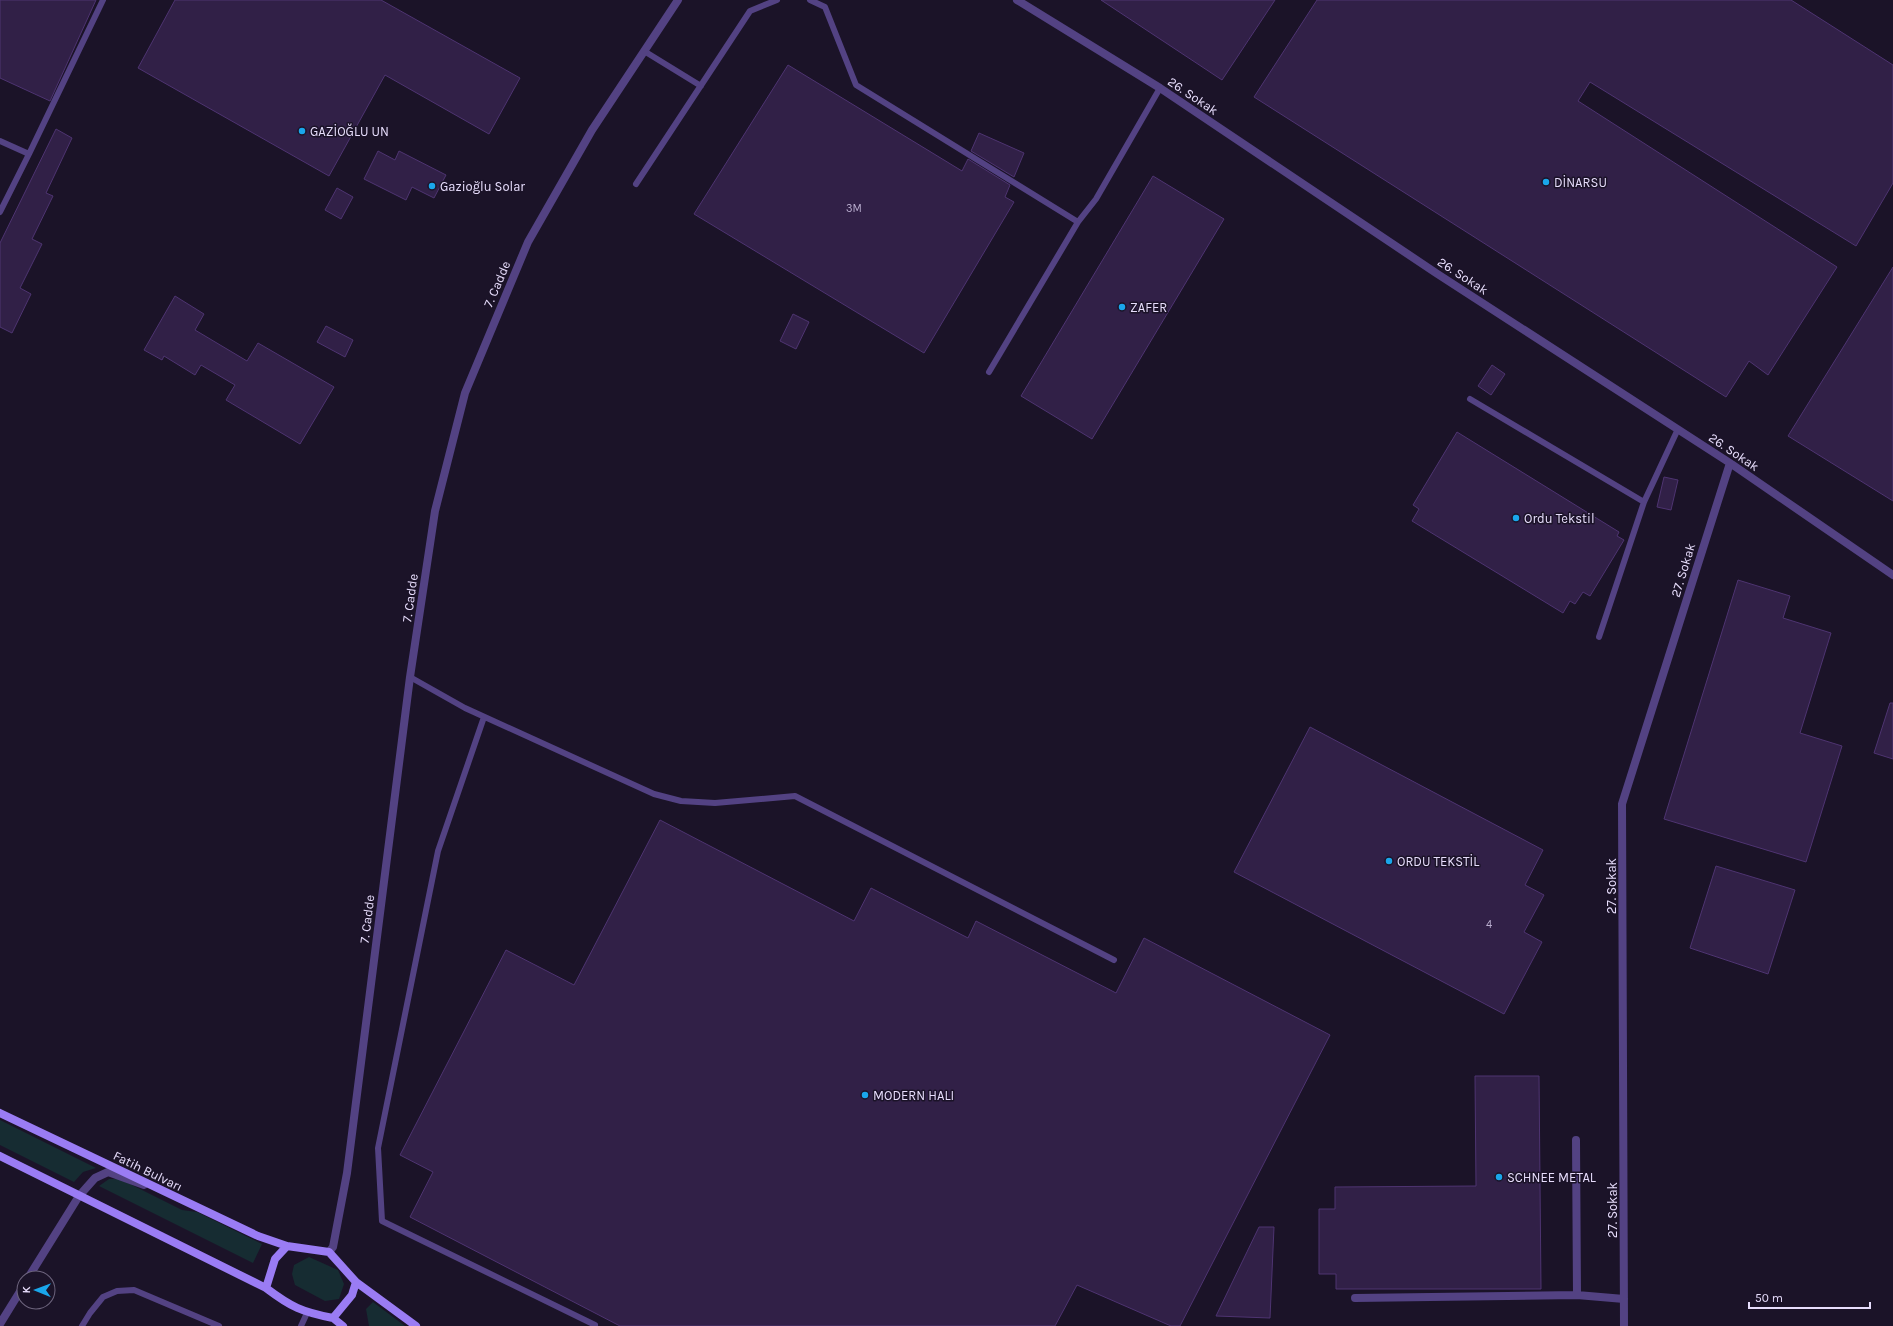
<svg xmlns="http://www.w3.org/2000/svg" width="1893" height="1326" viewBox="0 0 1893 1326" font-family="Karla,sans-serif">
<rect width="100%" height="100%" fill="#1b1328"/>
<path fill="#162c32" d="M0 1120 96 1168 83 1172 74 1182 0 1145Z
M109 1179H120L182 1210 197 1212 262 1244 253 1263 99 1186Z
M309 1257 338 1270 344 1284 339 1299 325 1301 295 1285 292 1274 294 1265Z
M373 1302 405 1326H369L366 1309Z"/>
<path fill="#312047" stroke="#4e3471" d="M0 0H96L50 101 0 78Z
M175 0H381L520 78 489 134 385 75 329 176 138 68Z
M1101 0H1275L1222 80Z
M1317 0H1791L1893 65V183L1856 246 1590 82 1578 101 1837 267 1768 375 1749 361 1726 397 1254 97Z
M788 65 962 171 968 159 1010 185 1005 197 1014 202 924 353 694 214Z
M56 129 72 138 46 193 53 196 32 239 42 244 20 288 31 294 12 333 0 327V243Z
M979 133 1024 153 1014 177 971 151Z
M378 151 395 160 399 151 446 175 434 198 412 187 406 200 364 179Z
M1153 176 1224 219 1092 439 1021 396Z
M337 188 353 197 341 219 325 210Z
M1893 267V501L1788 436Z
M175 296 204 314 195 330 247 361 258 343 334 387 300 444 226 400 235 385 201 365 195 375 164 356 162 360 144 350Z
M793 314 809 322 796 349 780 341Z
M326 326 353 340 345 357 317 342Z
M1492 365 1505 374 1491 395 1478 386Z
M1457 432 1619 532 1617 536 1624 540 1590 596 1583 592 1575 604 1570 601 1563 613 1412 521 1419 509 1413 505Z
M1664 477 1678 480 1671 510 1657 507Z
M1738 580 1790 596 1783 618 1831 633 1800 733 1842 746 1806 862 1664 819Z
M1890 703H1893V759L1874 753Z
M1310 727 1543 850 1525 885 1544 895 1524 932 1542 942 1504 1014 1234 872Z
M660 820 854 921 871 888 968 938 976 921 1116 993 1144 938 1330 1035 1180 1326H1171L1077 1285 1055 1326H620L410 1217 433 1172 400 1155 506 950 574 985Z
M1716 866 1795 890 1768 974 1690 948Z
M1475 1076H1539L1541 1289H1336V1274H1319V1209H1335V1187L1476 1186Z
M1259 1227H1274L1270 1318 1216 1316Z"/>
<g fill="none" stroke-linecap="round" stroke-linejoin="round">
<path stroke="#534283" stroke-width="6" d="M810 0 825 7 856 85 1078 222
M644 51 701 86
M0 141 29 154 103 0
M636 184 750 11 777 0
M0 212 29 154
M989 372 1078 222 1096 199 1160 88
M1470 399 1644 502 1599 637
M1644 502 1678 429
M410 677 465 708 654 794 681 801 715 803 795 796 1114 960
M484 717 438 851 378 1148 382 1221 595 1325
M82 1326 90 1313 103 1297 117 1291 134 1290 219 1326
M301 1326 307 1313"/>
<path stroke="#534283" stroke-width="8" d="M1017 0 1160 88 1436 273 1730 463 1893 575
M1576 1140 1577 1295
M28 1278 79 1196 95 1178 108 1172 144 1185
M1355 1298 1577 1295 1624 1299
M0 1324 24 1285
M1624 1326 1622 804 1730 463"/>
<path stroke="#534283" stroke-width="8" d="M329 1252 333 1247 347 1173 410 677 435 511 465 393 528 242 592 130 678 0"/>
<path stroke="#9a7cf4" stroke-width="8" d="M0 1113 258 1236 287 1246
M0 1156 266 1288
M287 1246 329 1252 356 1282 352 1295 333 1318C302 1312 291 1307 266 1288L275 1259Z
M356 1282 416 1326
M333 1318 343 1326"/>
</g>
<g fill="#1aa6eb" stroke="#1b1328" stroke-width="1.5">
<circle cx="302" cy="131" r="4"/>
<circle cx="1546" cy="182" r="4"/>
<circle cx="432" cy="186" r="4"/>
<circle cx="1122" cy="307" r="4"/>
<circle cx="1516" cy="518" r="4"/>
<circle cx="1389" cy="861" r="4"/>
<circle cx="865" cy="1095" r="4"/>
<circle cx="1499" cy="1177" r="4"/>
</g>
<g text-anchor="middle" dominant-baseline="central" stroke-width="3" stroke-linejoin="round" paint-order="stroke">
<g font-size="11" fill="#baaecf">
<text x="854" y="208">3M</text>
<text x="1489" y="924">4</text>
</g>
<g font-size="13" fill="#e7ddfc" stroke="#1b1328">
<text transform="translate(1193 96) rotate(34)">26. Sokak</text>
<text transform="translate(1463 276) rotate(33)">26. Sokak</text>
<text transform="translate(497 284) rotate(-67)">7. Cadde</text>
<text transform="translate(1734 452) rotate(34)">26. Sokak</text>
<text transform="translate(1683 570) rotate(-73)">27. Sokak</text>
<text transform="translate(410 598) rotate(-82)">7. Cadde</text>
<text transform="translate(1611 886) rotate(-90)">27. Sokak</text>
<text transform="translate(367 919) rotate(-83)">7. Cadde</text>
<text transform="translate(148 1171) rotate(26)">Fatih Bulvarı</text>
<text transform="translate(1612 1210) rotate(-90)">27. Sokak</text>
</g>
<g font-size="13" fill="#e7ddfc" stroke="#1b1328" text-anchor="start">
<text x="310" y="131">GAZİOĞLU UN</text>
<text x="1554" y="182">DİNARSU</text>
<text x="440" y="186">Gazioğlu Solar</text>
<text x="1130" y="307">ZAFER</text>
<text x="1524" y="518">Ordu Tekstil</text>
<text x="1397" y="861">ORDU TEKSTİL</text>
<text x="873" y="1095">MODERN HALI</text>
<text x="1507" y="1177">SCHNEE METAL</text>
</g>
</g>
<g transform="translate(36 1290) rotate(271)"><circle r="19" fill="#1b1328" stroke="#6d647d"/>
<path d="M0-3L7 15L0 10L-7 15Z" fill="#1aa6eb"/>
<text y="-6" font-size="11" font-weight="bold" text-anchor="middle" fill="#e7ddfc">K</text>
</g>
<path d="M1749 1302v6h121v-6" fill="none" stroke="#e7ddfc" stroke-width="2"/>
<text x="1755" y="1302" font-size="12" fill="#e7ddfc" stroke="#1b1328" stroke-width="3" paint-order="stroke">50 m</text>
</svg>
